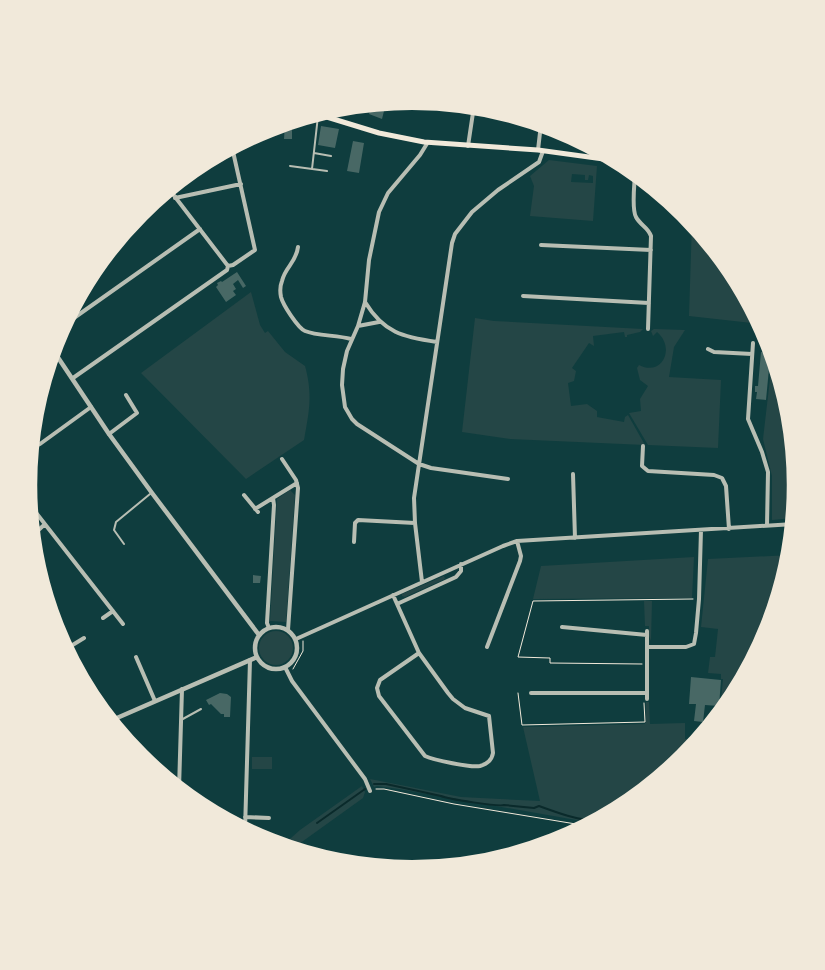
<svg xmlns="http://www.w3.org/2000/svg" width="825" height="970" viewBox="0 0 825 970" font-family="Montserrat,sans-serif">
<rect width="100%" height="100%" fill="#0f3d3e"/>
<path fill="#244646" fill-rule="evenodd" d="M549 160 597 166 593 221 530 216 534 186 530 176ZM572 174 585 175V180H588L589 175 593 176V183L571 182Z
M692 222 733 271 761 324 689 316Z
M251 292 260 325 265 333 268 331 285 352 305 366C313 395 309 412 304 440L246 479 141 373Z
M475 318 494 321 643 329 640 332 627 335V337H625L624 332 593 336 594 346 589 343 572 368 576 371 574 381 568 383 571 406 587 404 597 411V417L624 422 625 417 628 415 645 445 510 439 462 432Z
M654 329 685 330 674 347 669 377 721 380 718 448 648 445 629 413 641 411 640 399 648 386 640 380 637 368 639 365C662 377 676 348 657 332L653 336 651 331Z
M773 353 790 410 797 485 794 518 772 520V476L763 439Z
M290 490 295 495 286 622 270 621 277 499Z
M791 555 768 633 732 699 723 711H720L723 679H721V674L708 673 710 657H715L718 629 701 627 708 559Z
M694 557 692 598 533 599 541 566Z
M444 576 445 579 405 597 402 596V594Z
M644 601H652L651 641 649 636V626H645Z
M259 648a17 17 0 1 1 34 0a17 17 0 1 1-34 0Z
M646 702H649L650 724 685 723V739L699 740 685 757 626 805 593 823 399 789 377 786 374 787 370 779 461 797 540 801 523 727 645 724Z
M252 757H272V769H252Z
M362 786 365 792 363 798 292 849 282 846 300 830Z"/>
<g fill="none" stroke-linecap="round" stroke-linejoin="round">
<path stroke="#0a2a2b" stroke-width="2" d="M374 784H386L441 796C448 799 499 807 504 805L534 808 539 806C558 813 577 820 597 821
M317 823 365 789"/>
</g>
<path fill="#486865" d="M372 104 385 107 382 119 369 114Z
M285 124H292V139H284Z
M321 126 339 129 335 148 318 145Z
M353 141 364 143 359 173 347 171Z
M237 272 246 286 243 288 238 280 233 284 236 289 233 291 236 295 226 302 216 287 218 285 217 283 221 281 222 282Z
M761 352 767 353V358H770L766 400 756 399 757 392H755V386H758Z
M253 575 261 576 260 583H253Z
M74 661 76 664 81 662 85 670 79 672 73 662Z
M691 677 721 680 719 706 705 705 703 722 694 721 696 704H689Z
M220 693 227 694 231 697 230 717H224V714H221L211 704 209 705 206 700Z"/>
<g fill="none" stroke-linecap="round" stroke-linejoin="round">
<path stroke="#f1e9da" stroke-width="1" d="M642 664 550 663V658L518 657 533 601 693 599
M293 669 303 651V641
M518 693 522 725 645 722 644 703
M376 789H384L454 804 588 826"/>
<path stroke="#b8beb3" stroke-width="2" d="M314 153 331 156
M290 166 327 171
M312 169 318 116
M124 544 114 530 116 522 150 494
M181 720 201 709"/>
<path stroke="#b8beb3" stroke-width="4" d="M428 142 420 155 388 193 379 212 369 260 365 302 358 326 347 351 343 369 342 385 345 407 352 419 357 424 419 464 431 468 508 479
M468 146 474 106
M538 150 541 124
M635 172C635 182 631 208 636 217 640 225 648 227 651 236L648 329
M169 189 228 266
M175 198 241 184
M151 204 170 191
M541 245 651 250
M298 247C296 263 285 267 282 281 280 286 280 292 281 297 283 305 298 328 305 331 317 336 337 335 351 339
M523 296 649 303
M365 302C384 333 403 337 437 342
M64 325 200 229
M358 326 379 322
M753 343 748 419 762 452 768 472 767 526
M708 349 714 352 752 354
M73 378 227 270 228 266 233 265 255 250 232 147
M109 434 137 413 126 395
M643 446 642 466 648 471 714 475 722 478 726 486 729 529
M31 448 40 444 91 407
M282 459 296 480 298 488 288 630
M573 474 575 538
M244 495 258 512
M30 505 123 624
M255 509 297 483
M32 536 44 525
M354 542 355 523 358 520 415 523
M422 582 415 523 414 498 452 243 455 234 472 212 498 190 539 162 543 151
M393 595 419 653 448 693 453 699 465 708 489 716 493 753C492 760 487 764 480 766 471 768 434 760 425 756L379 696 377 688 380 680 419 653
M397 604 456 577 461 571V564
M103 618 113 611
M562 627 647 635
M269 628 267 623 274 505 273 498
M647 631V699
M296 639 503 546 517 541 794 524
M487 647 520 561 521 556 517 541
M647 647H686L694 644 696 633 699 599 701 530
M66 649 84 638
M136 657 155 701
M285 667 292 681 365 779 370 791
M531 693H647
M179 789 182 689
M245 817 269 818
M245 830 250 660"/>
<path stroke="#b8beb3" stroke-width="4.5" d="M53 350 109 434 152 493 259 635
M255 648a21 21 0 1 1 42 0a21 21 0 1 1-42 0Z
M110 721 257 657"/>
<path stroke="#f1e9da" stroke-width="5" d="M317 114 379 133 424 142 538 150 618 161"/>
</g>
<path d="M0 0H825V970H0ZM36 485a376 376 0 1 1 752 0a376 376 0 1 1-752 0Z" fill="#f1e9da" fill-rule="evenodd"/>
<path fill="none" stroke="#f1e9da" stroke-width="2.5" d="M36 485a376 376 0 1 1 752 0a376 376 0 1 1-752 0Z"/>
</svg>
